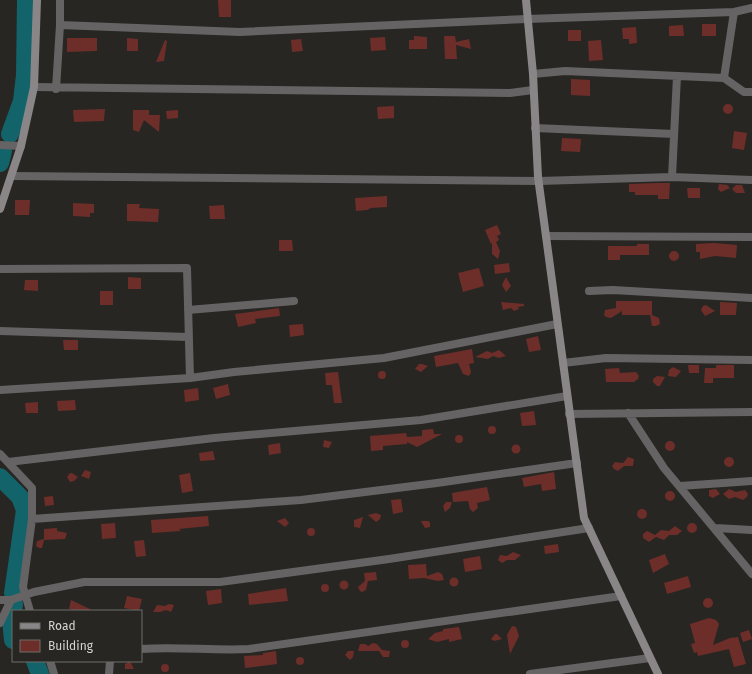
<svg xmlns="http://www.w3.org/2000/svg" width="752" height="674" viewBox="0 0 752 674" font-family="'Fira Sans',sans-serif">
<rect width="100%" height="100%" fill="#272622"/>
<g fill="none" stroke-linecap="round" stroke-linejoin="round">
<path stroke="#12646a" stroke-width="18" d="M10 134 22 101 25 75 26 0
M0 163 3 151
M0 477 20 497 25 510 13 593
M13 640 11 620 14 604
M35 661 40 674"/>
</g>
<path fill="#6d2e29" d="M218 0H231V17H219Z
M702 24H716V36H702Z
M683 25 684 36H669V26Z
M636 27 637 43 629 44V39H623L622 28Z
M568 30H581V41H568Z
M414 36 427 37V49H409V40H414Z
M444 36H455L456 42 469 39 471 49 456 45 457 59H445Z
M385 37 386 50 371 51 370 38Z
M67 38H97V51L67 52Z
M127 38 138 39V51H127Z
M301 39 303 51 292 52 291 40Z
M165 40 167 41 164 61 156 62Z
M601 40 603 60 589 61 588 41Z
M571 79 590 80V96L571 95Z
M723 109a5 5 0 1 1 10 0a5 5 0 1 1-10 0Z
M394 106V118L378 119 377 107Z
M105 109 104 121 74 122 73 110Z
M133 110H149V115H160L159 132 144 120 139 132 133 130Z
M178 110V118L167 119 166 111Z
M734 131 747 133 744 150 732 148Z
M562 138 581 139 580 152 561 151Z
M658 183H670L669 199H658V195H635V192H629V184Z
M719 184 727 185 730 188 721 192 718 189Z
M736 185H742L745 193H736L732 189Z
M687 188H700V198H688Z
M387 196V207L371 208 367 210 356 211 355 198Z
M15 200H30L29 215H15Z
M73 203 94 204V213H90V217L73 216Z
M127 204H140L139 208 159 209 158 222 127 221Z
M224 205 225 219H210L209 206Z
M497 225 501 234 497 236 499 240 496 242 500 251 498 259 492 254V243L491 244 485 230Z
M279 240H292L293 251H279Z
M714 243 737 245 736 258 715 256 700 259V252H696V244Z
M637 244H649V255H620V260H608V246H637Z
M669 256a5 5 0 1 1 10 0a5 5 0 1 1-10 0Z
M509 263 510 272 495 274 494 265Z
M479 268 484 286 463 292 458 273Z
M128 277 141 278V289H128Z
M506 277 511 286 506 292 502 285Z
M25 280H38V291L24 290Z
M100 291H113V305H100Z
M616 301H652V315L659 318 660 324 656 326H652L650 315H622V311L611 318 606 317 604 315 605 310 616 308Z
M501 302 524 304V306L518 307 519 309 514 311 511 308 503 310Z
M720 302 737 303 736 315H720Z
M706 305 715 311 705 316 701 310 703 306Z
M279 308 280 316 255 319 256 323 238 327 235 314Z
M303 324 304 335 290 337 289 325Z
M538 336 541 350 529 352 526 339Z
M63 340H78V350H64Z
M472 349 474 363 469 364 471 372 469 376 463 374 458 363 436 367 434 356Z
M499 350 506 356 499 358 493 356 488 359 475 357 487 351 492 353Z
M419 364H422L428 366 421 372 415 369Z
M688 365H699V373H689Z
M716 365H734V378H713V383H704L705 368H716Z
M673 367 681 371 676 377 668 376 669 370Z
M619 368 620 373 636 372 639 376 638 379 634 382H606L605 369Z
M378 375a4 4 0 1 1 8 0a4 4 0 1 1-8 0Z
M338 372 342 403H334L332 385H326L325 373Z
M657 376 665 377 660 386H657L653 382V379Z
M228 384 230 395 216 399 213 388Z
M198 388 199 400 185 402 184 390Z
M75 400 76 410 58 411 57 401Z
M38 402V413H26L25 403Z
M534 411 536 425 522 426 520 413Z
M488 430a4 4 0 1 1 8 0a4 4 0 1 1-8 0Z
M433 429 434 434H442L417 447 407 442V444L383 446V450L371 451 370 436 406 433 407 437 422 436V430Z
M455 439a4 4 0 1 1 8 0a4 4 0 1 1-8 0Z
M324 440 332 442 329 448 323 447Z
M665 446a5 5 0 1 1 10 0a5 5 0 1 1-10 0Z
M280 443 281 453 269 455 268 445Z
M511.5 449a4.5 4.5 0 1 1 9 0a4.5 4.5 0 1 1-9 0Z
M213 451 215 460 200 461 199 453Z
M724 462a5 5 0 1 1 10 0a5 5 0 1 1-10 0Z
M628 457 634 459 633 466H624L618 471 614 469 612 466 615 462 623 463Z
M85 470 91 472 89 479 81 476Z
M554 472 556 489 542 491 541 484 524 487 522 478Z
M70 473H72L78 477 74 481 70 482 67 477Z
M190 473 193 491 182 493 179 475Z
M487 487 490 500 477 503 478 508 473 512 470 509 468 501 453 502 452 493Z
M716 489 720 494 713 498 709 496V490Z
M729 489 736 492 745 490 748 494 747 497 743 500 735 497 729 499 723 494Z
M665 496a5 5 0 1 1 10 0a5 5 0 1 1-10 0Z
M53 496 54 505 45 506 44 497Z
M401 499 403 512 393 514 391 500Z
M446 502H452L450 508 445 512 443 506Z
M637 514a5 5 0 1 1 10 0a5 5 0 1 1-10 0Z
M376 513 381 515 380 519 376 522 368 515Z
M208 516 209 526 179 529 181 531 152 533 151 520Z
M363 517 360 528 354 527V520Z
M285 518 289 523 285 527 277 521Z
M421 521H428L430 522V527L425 528Z
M687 528a5 5 0 1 1 10 0a5 5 0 1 1-10 0Z
M115 523 116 538 102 539 101 524Z
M675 526 682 531 677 535H669L664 540 656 537 649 542 643 538V534L647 531 655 535 661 530 669 531Z
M307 532a4 4 0 1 1 8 0a4 4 0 1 1-8 0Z
M57 528V531L67 533 65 539 44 540 42 548H39L36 546 37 541 44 539V529Z
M144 540 146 556 136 557 134 541Z
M558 544 559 552 545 554 544 546Z
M513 552 521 555 515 560H507L502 563 498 560 500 555 507 556Z
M665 554 669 564 653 573 649 560Z
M480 556 482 569 465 572 463 559Z
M426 564 427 576 438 572 442 574 444 580 438 581 424 578 409 579 408 565Z
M376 572 377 580 368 581 366 590 362 592 360 591 358 587 365 581 364 573Z
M688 576 691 587 667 594 664 583Z
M449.5 582a4.5 4.5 0 1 1 9 0a4.5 4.5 0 1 1-9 0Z
M339.5 585a4.5 4.5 0 1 1 9 0a4.5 4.5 0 1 1-9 0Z
M321 588a4 4 0 1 1 8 0a4 4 0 1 1-8 0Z
M286 588 288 601 249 605 248 594Z
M221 589 222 603 208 605 206 591Z
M127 596 142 599 139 611 124 608Z
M703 603a5 5 0 1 1 10 0a5 5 0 1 1-10 0Z
M71 600 94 611H77L69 609Z
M169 604 174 605 171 612 166 610 160 612H153L157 605 165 606Z
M709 618 716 620 719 624 713 645 730 638 738 637 746 664 734 667 729 649 698 656 697 652 694 653 691 644 695 643 690 624Z
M512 626 516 627 519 636 510 654 507 635Z
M459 627 462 639 449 642V639L437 642 428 639 435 633 443 631V629Z
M749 630 752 639 743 642 740 633Z
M495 634H497L502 639 494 641 491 639Z
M401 644a4 4 0 1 1 8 0a4 4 0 1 1-8 0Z
M373 643 377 644 382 650 390 651 389 657H383L379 651H358L360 644H365L368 646Z
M276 651 277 664 245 668 244 656 263 655V653Z
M348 651H354L353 657 350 660 345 655Z
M296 661a4 4 0 1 1 8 0a4 4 0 1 1-8 0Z
M129 662 131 663 134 669H125V664Z
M161 668a4 4 0 1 1 8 0a4 4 0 1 1-8 0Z"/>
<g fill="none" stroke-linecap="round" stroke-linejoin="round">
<path stroke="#666364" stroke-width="8" d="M60 25 240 32 527 19 734 12 752 8
M533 74 565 71 724 78 744 92H752
M724 78 734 12
M34 87 510 93 533 90
M56 89 60 25V0
M535 128 674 134
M0 145 21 146
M12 176 539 181 672 177 752 180
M672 177 677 76
M546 236 752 237
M0 269 187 268 190 378
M589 291 613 290 752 298
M188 310 294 301
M0 331 188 337
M563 363 606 358 752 360
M0 390 190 378 234 372 384 358 557 324
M628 413 664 468 752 574
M569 414 752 412
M0 454 32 488V519L23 587 30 611
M8 462 214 438 421 420 567 396
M680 486 752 481
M32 519 301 500 437 483 577 463
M715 528 752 530
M0 600H11L34 592 84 582H220L389 559 589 528
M0 623 11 600
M141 649C177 646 213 651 249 649L621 596
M50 661 54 674
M109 674 110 661
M530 674 650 658"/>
<path stroke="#8a8687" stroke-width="8" d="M526 0 533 74 538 177 584 518 658 674
M0 209 21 146 34 87 37 0"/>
</g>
<rect x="12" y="610" width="130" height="52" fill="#272622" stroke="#6d6c68"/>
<rect x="20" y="623" width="20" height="6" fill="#8a8687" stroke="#6d6c68"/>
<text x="48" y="630" font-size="12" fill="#d5d4d1">Road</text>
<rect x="20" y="640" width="20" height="12" fill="#6d2e29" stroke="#6d6c68"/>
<text x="48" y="650" font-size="12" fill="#d5d4d1">Building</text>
</svg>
